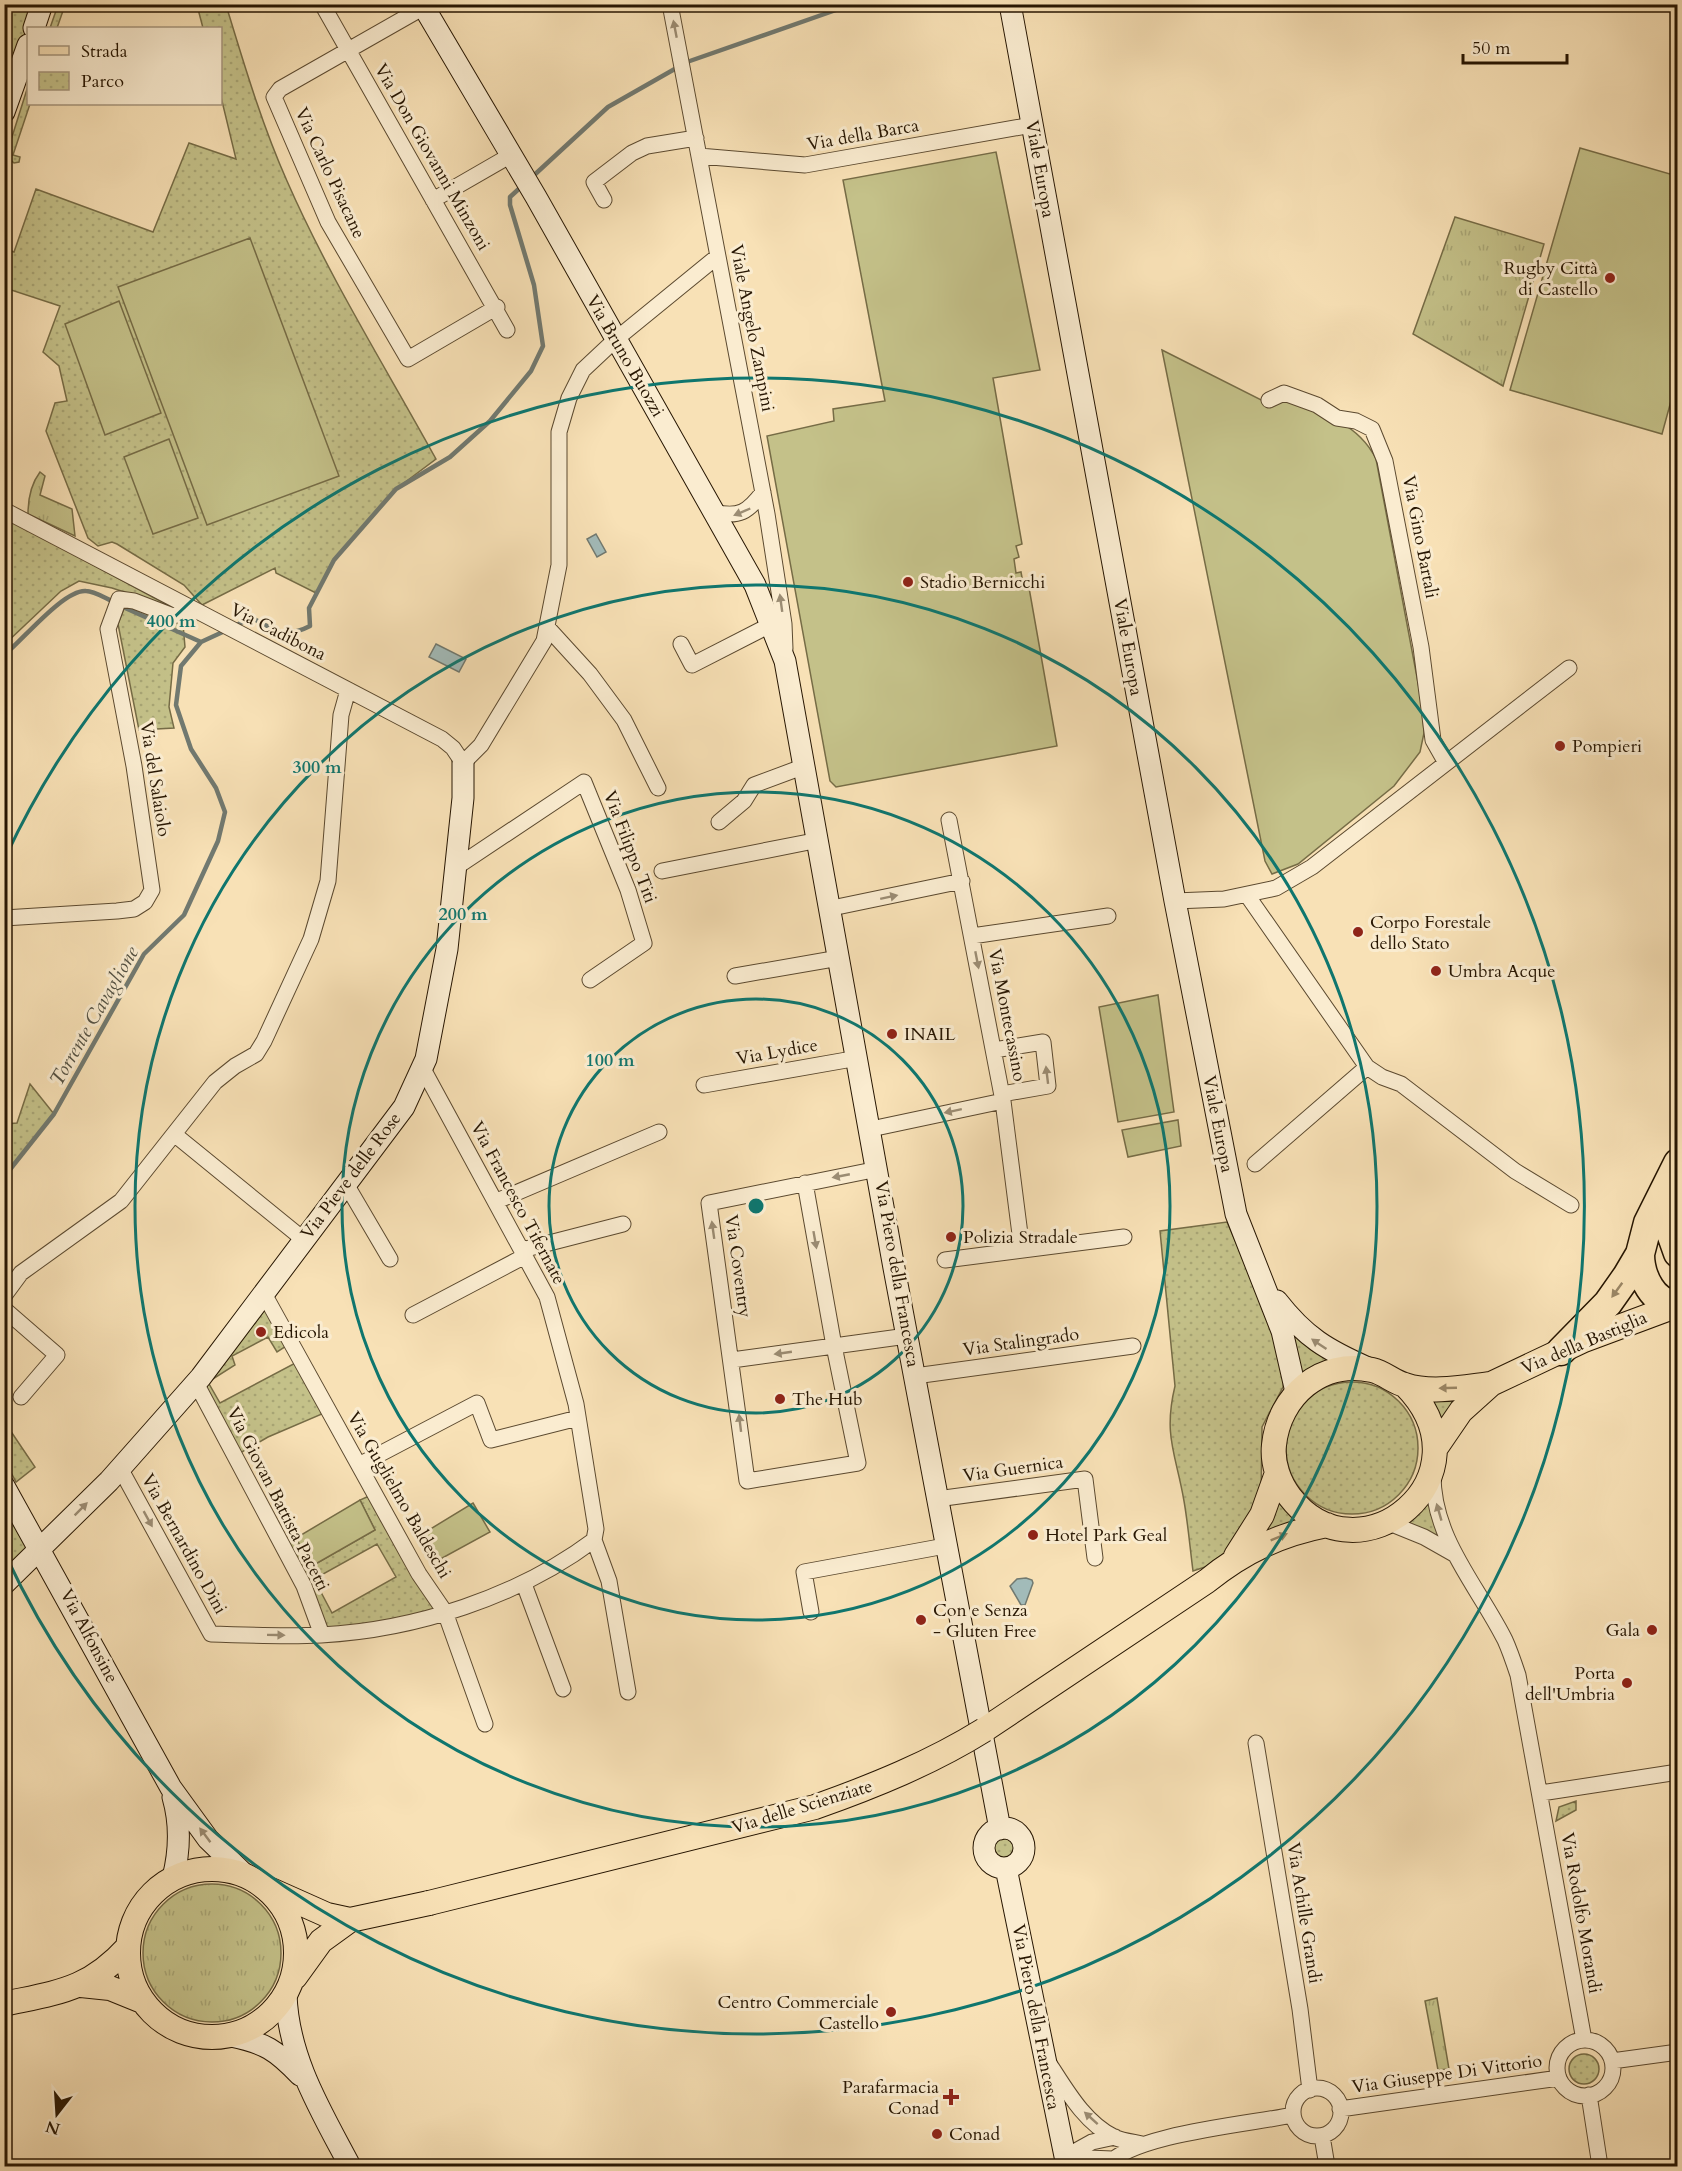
<svg xmlns="http://www.w3.org/2000/svg" width="1682" height="2171" viewBox="0 0 1682 2171" font-family="Cardo,serif">
<defs>
<pattern id="grass-tufts" width="24" height="20" patternUnits="userSpaceOnUse" patternTransform="scale(1.5)"><rect width="24" height="20" fill="#c4c189"/><path d="M3 7l-1-3M5 7V3M7 7l1-3M15 17l-1-3M17 17v-4M19 17l1-3" fill="none" stroke="#a8a575"/></pattern>
<pattern id="park-dots" width="8" height="8" patternUnits="userSpaceOnUse" patternTransform="scale(1.5)"><rect width="8" height="8" fill="#c4c189"/><path d="M2 2h.1M6 6h.1" fill="none" stroke="#a8a575" stroke-width="1.8" stroke-linecap="round"/></pattern>
</defs>
<rect width="100%" height="100%" fill="#f8e1b6"/>
<filter id="stains"><feTurbulence type="fractalNoise" baseFrequency=".00333" numOctaves="4"/><feColorMatrix values="0 0 0 0 .2 0 0 0 0 .09 0 0 0 0 .02 0 0 0 .5 -.17"/></filter>
<radialGradient id="worn" r=".72"><stop offset=".6" stop-color="#630" stop-opacity="0"/><stop offset="1" stop-color="#630" stop-opacity=".3"/></radialGradient>
<path fill="url(#grass-tufts)" stroke="#766c46" stroke-width="1.5" d="M1455 217 1544 244 1503 386 1413 334Z
M40 472 45 476 40 495 72 509 75 536 28 514C28 499 31 484 40 472Z
M143 1953a69 69 0 1 1 138 0a69 69 0 1 1-138 0Z
M1437 1998 1449 2069 1438 2070 1425 2001Z"/>
<path fill="url(#park-dots)" stroke="#766c46" stroke-width="1.5" fill-rule="evenodd" d="M5 5H42L5 112Z
M58 5H65L57 28H50Z
M189 5H226C244 64 262 125 287 181 329 277 386 368 436 459L396 489 334 560 316 593 276 573 275 568 202 605 184 585 117 544 112 542 98 546 88 538 46 431 55 403 67 401 59 366 43 352 60 306 5 288V249L14 252 36 189 153 232 189 143 236 159 221 97 220 28H203L198 9Z
M28 86 30 104 13 155 20 157 19 162 14 163 6 156Z
M5 517 173 608 112 588 79 581 61 591 5 644Z
M125 606 183 624 185 647 173 663 169 707 174 728 139 730 118 624Z
M30 1084 54 1114 5 1177V1124L17 1123Z
M1227 1222 1270 1321 1284 1375 1283 1387 1262 1427 1261 1501 1233 1547 1205 1567 1193 1571C1190 1548 1188 1524 1184 1501 1176 1454 1163 1436 1175 1386L1160 1231Z
M263 1292 291 1343 277 1352 268 1337 232 1356 235 1365 208 1382 220 1403 301 1360 329 1411 268 1437 235 1456 201 1377Z
M1288 1326 1310 1349 1332 1361 1318 1364 1297 1376Z
M1286 1448a66 66 0 1 1 132 0a66 66 0 1 1-132 0Z
M1471 1393 1440 1424 1437 1410 1429 1398Z
M12 1433 35 1467 16 1482 5 1461V1436Z
M4 1486 41 1548 11 1577 5 1567Z
M369 1496 445 1612 322 1635 283 1547 296 1538 312 1566 375 1530 360 1500ZM377 1544 396 1577 332 1613 314 1579Z
M1429 1497 1446 1546 1402 1525Z
M1276 1499 1299 1522 1251 1545Z
M1576 1801V1810L1556 1821 1559 1807Z
M985 1848a19 19 0 1 1 38 0a19 19 0 1 1-38 0Z
M1569 2069a15 15 0 1 1 30 0a15 15 0 1 1-30 0Z"/>
<path fill="#c4c189" stroke="#766c46" stroke-width="1.5" d="M1580 148 1677 176V379L1662 434 1510 390Z
M996 152 1040 370 993 378 1022 544 1016 546 1019 557 1014 559 1016 573 1021 572 1023 583 1028 582 1057 746 836 787 830 781 767 436 834 421 833 409 885 401 843 180Z
M250 238 339 476 207 525 118 287Z
M119 301 161 413 105 435 65 324Z
M1162 350 1271 405 1281 399C1318 411 1358 422 1376 459L1422 704 1424 733 1420 752 1394 786 1298 864 1272 874 1265 861Z
M169 439 198 518 153 534 124 457Z
M1158 995 1174 1112 1118 1122 1099 1007Z
M1178 1120 1181 1146 1128 1157 1122 1130Z
M360 1500 375 1530 312 1566 296 1538Z
M473 1503 490 1532 435 1562 419 1536Z"/>
<path fill="#a2bbb9" stroke="#717970" stroke-width="1.5" d="M596 534 606 552 597 557 587 539Z
M436 644 466 659 459 672 429 657Z
M1026 1578 1032 1580 1033 1583 1025 1605H1021L1010 1586 1017 1579Z"/>
<g fill="none" stroke-linecap="round" stroke-linejoin="round">
<path stroke="#717970" stroke-width="4.5" d="M531 178 608 107 687 62 853 4
M123 607 201 642
M234 626 252 618C275 630 285 639 310 626L309 608 334 560 396 489 450 457 490 421 531 371 543 346 534 285 510 205V197L522 186
M4 655C22 641 64 589 86 591 94 591 105 598 112 601
M4 1177 54 1114 144 954 184 915 218 841 225 812 216 788 191 749 176 705 181 666 201 642 227 630"/>
<g stroke="#5b492f" stroke-width="17">
<path id="street" d="M322 4 507 330
M670 4 767 514 784 624 785 649
M424 7 280 89 274 97 328 222 408 359 497 307
M699 156 805 165 1032 125
M433 200 511 155
M604 200 594 182 632 153 647 146 696 138
M1269 400 1284 393 1317 405 1337 418 1356 421 1372 429 1385 461 1421 647 1433 740 1446 763
M4 510 442 739 453 748 463 763 481 745 544 641 559 565V432L569 398 583 370 615 340 718 256
M714 512C739 518 748 512 763 492
M548 628 590 674 624 720 658 788
M681 644 692 665 772 624
M719 822 744 801 754 785 805 766
M455 868 584 782 628 890 644 943 590 980
M662 871 819 840
M1247 895 1367 1067 1382 1077 1401 1084 1515 1171 1571 1205
M1175 901 1224 899 1276 888 1312 867 1569 668
M832 908 962 881
M4 918 117 911 134 909 145 902 152 890 134 766 108 629 119 599 134 601 173 616 193 609
M972 936 1108 916
M735 976 839 958
M994 1050 1043 1042 1048 1086 1002 1094
M422 1067 547 1297 576 1404 596 1529 594 1540
M704 1085 858 1058
M1003 1101 1022 1250
M871 1129 1003 1101 949 820
M174 1134 303 1239
M1255 1164 1367 1067
M805 1183 834 1346 858 1463 747 1481 709 1203 878 1169
M346 1184 390 1259
M497 1201 659 1132
M522 1250 623 1224
M945 1260 1124 1237
M263 1292 419 1574 445 1612 485 1724
M4 1296 21 1273 121 1201 215 1082 235 1066 256 1054 264 1041 311 939 328 881 341 715 348 690
M4 1309 57 1355 21 1397
M413 1315 525 1256
M732 1360 907 1336
M915 1376 1133 1346
M196 1383 304 1586 322 1635
M359 1465 477 1403 491 1440 578 1418
M120 1468 211 1634C248 1635 285 1637 321 1635 415 1630 518 1597 594 1540
M1433 1475C1433 1539 1478 1586 1505 1640 1510 1651 1514 1663 1518 1675L1584 2040
M937 1499 1085 1479 1095 1558
M1387 1522 1424 1537 1454 1554
M594 1540 609 1581 628 1692
M524 1584 563 1689
M811 1612 804 1572 945 1546
M1256 1743 1300 2009 1310 2090
M1541 1793 1678 1772
M1557 2068a28 28 0 1 1 56 0a28 28 0 1 1-56 0Z
M1612 2061 1678 2052
M1050 2065C1067 2091 1085 2123 1114 2137 1122 2141 1133 2142 1142 2144
M1293 2112a24 24 0 1 1 48 0a24 24 0 1 1-48 0Z
M1589 2095 1600 2166
M1340 2109 1559 2078
M1322 2136 1327 2166
M1065 2157 1092 2142 1115 2137
M1065 2157 1112 2159
M1106 2166C1132 2134 1250 2124 1293 2115"/>
</g>
<g stroke="#271602" stroke-width="23">
<path id="secondary" d="M422 4 536 197 755 585 785 661 894 1268 1000 1829
M1010 4 1175 901 1236 1214 1282 1331 1296 1392
M34 28 42 4
M4 112 28 45
M1277 1301C1305 1337 1327 1350 1368 1368
M4 1486 171 1788 208 1839 246 1876
M4 1584 109 1481 201 1377 404 1107 426 1059 447 949 463 798V763
M984 1848a20 20 0 1 1 40 0a20 20 0 1 1-40 0Z
M1006 1868 1067 2166
M173 1878C180 1850 181 1825 173 1797
M286 1994C288 2058 321 2111 350 2166
M231 2036C265 2043 276 2050 300 2075"/>
</g>
<g stroke="#271602" stroke-width="26">
<path id="primary" d="M1405 1385C1495 1476 1359 1586 1290 1497 1279 1483 1272 1463 1274 1445 1279 1396 1321 1359 1372 1370 1385 1373 1393 1382 1405 1385 1431 1394 1465 1387 1491 1384
M1435 1449 1461 1411 1491 1384 1584 1340 1678 1305
M1236 1556 1262 1515 1277 1473
M984 1730 1207 1581C1244 1551 1281 1534 1327 1525
M128 1953a84 84 0 1 1 168 0a84 84 0 1 1-168 0Z
M271 1890 327 1915 350 1920
M295 1977 321 1941 350 1920 429 1903
M81 1985 110 1988 142 2001
M4 2004C59 1992 89 1990 128 1947"/>
</g>
<g stroke="#271602" stroke-width="31">
<path id="highway" d="M1668 1191 1667 1222 1678 1253
M1640 1254C1640 1275 1653 1306 1678 1304
M1561 1351 1608 1303 1627 1276 1640 1254 1648 1223 1678 1163"/>
</g>
<use href="#street" stroke="#faecd0" stroke-width="15"/>
<use href="#secondary" stroke="#faecd0" stroke-width="21"/>
<use href="#primary" stroke="#f8e1b6" stroke-width="24"/>
<use href="#highway" stroke="#f8e1b6" stroke-width="28"/>
<g stroke="#271602" stroke-width="26" stroke-linecap="butt">
<path id="primary-bridge" d="M429 1903 815 1807C874 1786 931 1763 984 1730"/>
</g>
<use href="#primary-bridge" stroke="#f8e1b6" stroke-width="24"/>
</g>
<defs><path id="oneway-solid" d="M-6-.8H1V-3.2L6.5 0L1 3.2V.8H-6Z" transform="scale(1.5)"/></defs>
<g fill="#9b8c73">
<use href="#oneway-solid" transform="translate(675 29) rotate(-101)"/>
<use href="#oneway-solid" transform="translate(742 512) rotate(157)"/>
<use href="#oneway-solid" transform="translate(781 603) rotate(-98)"/>
<use href="#oneway-solid" transform="translate(889 897) rotate(-12)"/>
<use href="#oneway-solid" transform="translate(977 960) rotate(79)"/>
<use href="#oneway-solid" transform="translate(1047 1075) rotate(-97)"/>
<use href="#oneway-solid" transform="translate(953 1111) rotate(168)"/>
<use href="#oneway-solid" transform="translate(841 1176) rotate(169)"/>
<use href="#oneway-solid" transform="translate(713 1230) rotate(-98)"/>
<use href="#oneway-solid" transform="translate(815 1240) rotate(80)"/>
<use href="#oneway-solid" transform="translate(1319 1344) rotate(-146)"/>
<use href="#oneway-solid" transform="translate(783 1353) rotate(172)"/>
<use href="#oneway-solid" transform="translate(740 1423) rotate(-97)"/>
<use href="#oneway-solid" transform="translate(81 1509) rotate(-45)"/>
<use href="#oneway-solid" transform="translate(1439 1512) rotate(-106)"/>
<use href="#oneway-solid" transform="translate(148 1519) rotate(61)"/>
<use href="#oneway-solid" transform="translate(276 1635) rotate(1)"/>
<use href="#oneway-solid" transform="translate(205 1835) rotate(-127)"/>
<use href="#oneway-solid" transform="translate(1091 2118) rotate(-138)"/>
</g>
<g fill="#9a8665">
<use href="#oneway-solid" transform="translate(1617 1290) rotate(126)"/>
<use href="#oneway-solid" transform="translate(1448 1388) rotate(178)"/>
<use href="#oneway-solid" transform="translate(1279 1537) rotate(-22)"/>
</g>
<g fill="none" stroke="#0f766e" stroke-width="3">
<circle cx="756" cy="1206" r="207"/>
<circle cx="756" cy="1206" r="414"/>
<circle cx="756" cy="1206" r="621"/>
<path d="M6 856A828 828 0 1 1 6 1556"/>
</g>
<g fill="#8f2418" stroke="#faecd0" stroke-width="2">
<circle cx="1610" cy="278" r="6"/>
<circle cx="908" cy="582" r="6"/>
<circle cx="1560" cy="746" r="6"/>
<circle cx="1358" cy="932" r="6"/>
<circle cx="1436" cy="971" r="6"/>
<circle cx="892" cy="1034" r="6"/>
<circle cx="951" cy="1237" r="6"/>
<circle cx="261" cy="1332" r="6"/>
<circle cx="780" cy="1399" r="6"/>
<circle cx="1033" cy="1535" r="6"/>
<circle cx="921" cy="1620" r="6"/>
<circle cx="1652" cy="1630" r="6"/>
<circle cx="1627" cy="1683" r="6"/>
<circle cx="891" cy="2012" r="6"/>
<path d="M948 2088h6v6h6v6h-6v6h-6v-6h-6v-6h6z"/>
<circle cx="937" cy="2134" r="6"/>
</g>
<g text-anchor="middle" dominant-baseline="central" stroke-width="6" stroke-linejoin="round" paint-order="stroke">
<g font-size="18" fill="#271602" stroke="#faecd0">
<text transform="translate(863 135) rotate(-10)">Via della Barca</text>
<text transform="translate(432 157) rotate(60)">Via Don Giovanni Minzoni</text>
<text transform="translate(1040 169) rotate(80)">Viale Europa</text>
<text transform="translate(330 173) rotate(65)">Via Carlo Pisacane</text>
<text transform="translate(752 328) rotate(79)">Viale Angelo Zampini</text>
<text transform="translate(625 356) rotate(60)">Via Bruno Buozzi</text>
<text transform="translate(1420 537) rotate(79)">Via Gino Bartali</text>
<text transform="translate(278 632) rotate(27)">Via Cadibona</text>
<text transform="translate(1128 647) rotate(80)">Viale Europa</text>
<text transform="translate(155 779) rotate(81)">Via del Salaiolo</text>
<text transform="translate(630 847) rotate(69)">Via Filippo Titi</text>
<text transform="translate(1007 1015) rotate(79)">Via Montecassino</text>
<text transform="translate(777 1052) rotate(-10)">Via Lydice</text>
<text transform="translate(1218 1124) rotate(79)">Viale Europa</text>
<text transform="translate(351 1176) rotate(-53)">Via Pieve delle Rose</text>
<text transform="translate(518 1203) rotate(62)">Via Francesco Tifernate</text>
<text transform="translate(738 1266) rotate(82)">Via Coventry</text>
<text transform="translate(897 1274) rotate(80)">Via Piero della Francesca</text>
<text transform="translate(1021 1342) rotate(-8)">Via Stalingrado</text>
<text transform="translate(1584 1343) rotate(-23)">Via della Bastiglia</text>
<text transform="translate(1013 1469) rotate(-8)">Via Guernica</text>
<text transform="translate(399 1495) rotate(60)">Via Guglielmo Baldeschi</text>
<text transform="translate(278 1499) rotate(63)">Via Giovan Battista Pacetti</text>
<text transform="translate(184 1544) rotate(61)">Via Bernardino Dini</text>
<text transform="translate(89 1636) rotate(62)">Via Alfonsine</text>
<text transform="translate(802 1807) rotate(-17)">Via delle Scienziate</text>
<text transform="translate(1304 1913) rotate(81)">Via Achille Grandi</text>
<text transform="translate(1581 1913) rotate(80)">Via Rodolfo Morandi</text>
<text transform="translate(1036 2017) rotate(79)">Via Piero della Francesca</text>
<text transform="translate(1447 2074) rotate(-8)">Via Giuseppe Di Vittorio</text>
</g>
<g font-size="18" fill="#271602" stroke="#faecd0" text-anchor="start">
<text x="1598" y="268" text-anchor="end">Rugby Città<tspan x="1598" dy="21">di Castello</tspan></text>
<text x="920" y="582">Stadio Bernicchi</text>
<text x="1572" y="746">Pompieri</text>
<text x="1370" y="922">Corpo Forestale<tspan x="1370" dy="21">dello Stato</tspan></text>
<text x="1448" y="971">Umbra Acque</text>
<text x="904" y="1034">INAIL</text>
<text x="963" y="1237">Polizia Stradale</text>
<text x="273" y="1332">Edicola</text>
<text x="792" y="1399">The Hub</text>
<text x="1045" y="1535">Hotel Park Geal</text>
<text x="933" y="1610">Con e Senza<tspan x="933" dy="21">- Gluten Free</tspan></text>
<text x="1640" y="1630" text-anchor="end">Gala</text>
<text x="1615" y="1673" text-anchor="end">Porta<tspan x="1615" dy="21">dell'Umbria</tspan></text>
<text x="879" y="2002" text-anchor="end">Centro Commerciale<tspan x="879" dy="21">Castello</tspan></text>
<text x="939" y="2087" text-anchor="end">Parafarmacia<tspan x="939" dy="21">Conad</tspan></text>
<text x="949" y="2134">Conad</text>
</g>
<g font-size="20" font-style="italic" fill="#525042" stroke="#faecd0">
<text transform="translate(94 1016) rotate(-60)">Torrente Cavaglione</text>
</g>
</g>
<circle cx="756" cy="1206" r="9" fill="#0f766e" stroke="#faecd0" stroke-width="3"/>
<g font-size="18" text-anchor="middle" font-weight="bold" fill="#0f766e" stroke="#faecd0" stroke-width="6" stroke-linejoin="round" paint-order="stroke">
<text x="171" y="627">400 m</text>
<text x="317" y="773">300 m</text>
<text x="463" y="920">200 m</text>
<text x="610" y="1066">100 m</text>
</g>
<rect width="1682" height="2171" fill="none" stroke="#f8e1b6" stroke-width="24"/>
<rect x="6" y="6" width="1670" height="2159" fill="none" stroke="#271602" stroke-width="3"/>
<rect x="12" y="12" width="1658" height="2147" fill="none" stroke="#271602" stroke-width="1.5"/>
<rect x="27" y="27" width="195" height="78" fill="#faecd0" stroke="#a6967e" stroke-width="1.5"/>
<rect x="39" y="46" width="30" height="9" fill="#f8e1b6" stroke="#a6967e" stroke-width="1.5"/>
<text x="81" y="57" font-size="18" fill="#271602">Strada</text>
<rect x="39" y="72" width="30" height="18" fill="url(#park-dots)" stroke="#a6967e" stroke-width="1.5"/>
<text x="81" y="87" font-size="18" fill="#271602">Parco</text>
<g transform="translate(57 2114) rotate(197)" stroke="#faecd0" stroke-width="4.5" paint-order="stroke">
<path d="M0-4.5L10 22L0 15L-10 22Z" fill="#271602"/>
<text y="-9" font-size="16" font-weight="bold" text-anchor="middle" fill="#271602">N</text>
</g>
<path d="M1463 54v9h104v-9" fill="none" stroke="#271602" stroke-width="3"/>
<text x="1472" y="54" font-size="18" fill="#271602" stroke="#faecd0" stroke-width="4.5" paint-order="stroke">50 m</text>
<rect width="100%" height="100%" filter="url(#stains)"/>
<rect width="100%" height="100%" fill="url(#worn)"/>
</svg>
